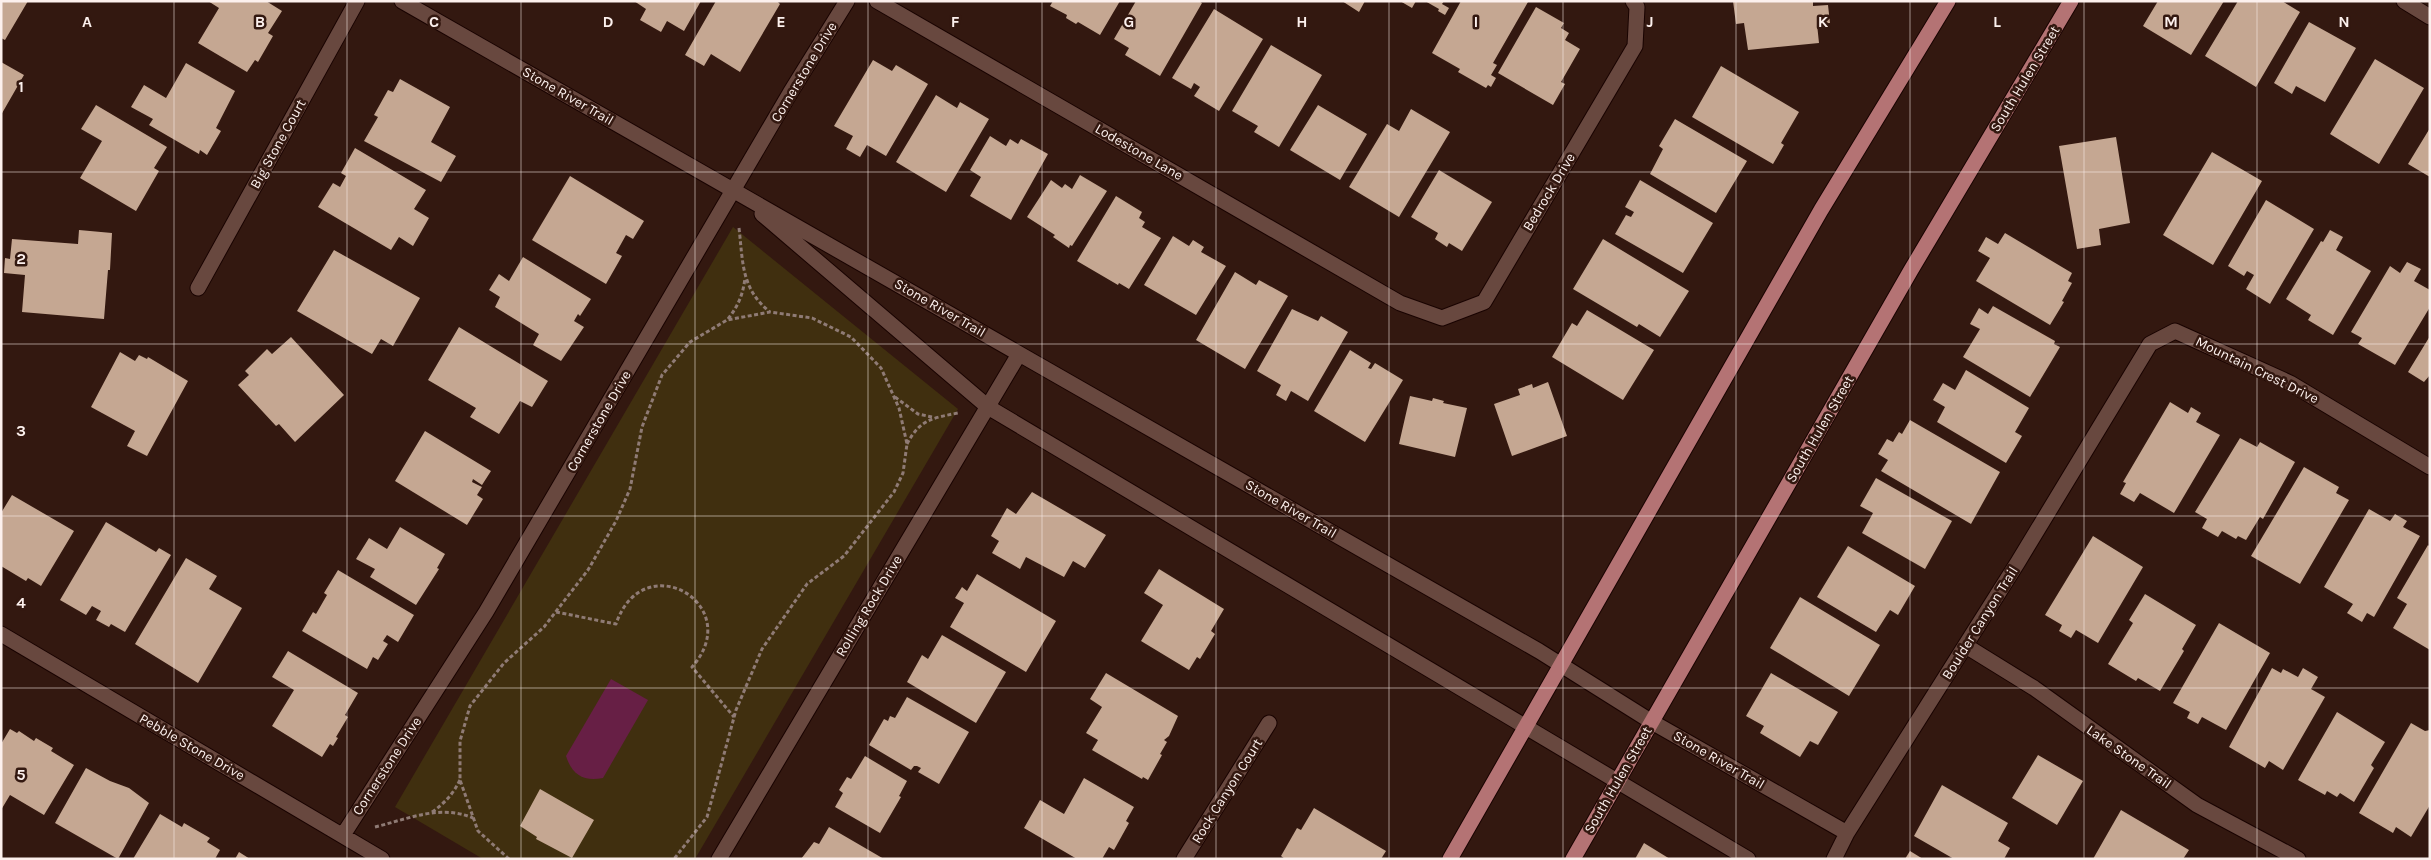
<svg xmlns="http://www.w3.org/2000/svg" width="2431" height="860" viewBox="0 0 2431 860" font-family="Karla,sans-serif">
<rect width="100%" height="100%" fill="#331810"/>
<path fill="#402f0f" d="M733 227 958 409 695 859H483L395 807Z"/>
<path fill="#671f45" d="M611 679 648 700 603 778C584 782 572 775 566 756Z"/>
<path fill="#c5a792" d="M1 1H28L5 40 1 38Z
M208 1H266L282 11 268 33 273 36 258 62 255 60 247 72 198 43 219 8Z
M634 1H701L684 31 667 21 661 32 640 20 646 9Z
M716 1H777L780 4 740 72 711 54 704 66 685 55Z
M1053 1H1120L1100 35 1078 22 1076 24 1066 18 1067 15 1050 6Z
M1136 1H1199L1202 3 1160 76 1125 55 1129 48 1114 39Z
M1342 1H1365L1359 12Z
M1400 1H1416L1412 8Z
M1425 1H1444L1442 4 1449 8 1445 15 1438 11 1439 9Z
M1461 1 1528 2 1493 63 1497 65 1491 75 1496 78 1491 87 1488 85 1486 88 1458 72 1460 69 1432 53Z
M1733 1H1813V6L1828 5 1830 23 1817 24 1819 43 1748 50 1744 23 1736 24Z
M2158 1H2224L2191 55 2143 26Z
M2238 1H2282L2300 12 2256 87 2205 56Z
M1536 7 1564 23 1561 28 1569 33 1565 40 1580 49 1561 82 1565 84 1553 105 1498 73Z
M1214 9 1263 39 1219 111 1194 96 1200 87 1194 83 1191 89 1172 78Z
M2309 22 2356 48 2325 102 2296 86 2292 94 2274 83Z
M1271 45 1322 75 1279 147 1254 132 1258 126 1232 111Z
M2375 59 2424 88 2379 164 2330 134Z
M873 60 892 71 896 65 928 84 886 156 867 145 860 157 846 149 853 136 834 126Z
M1 62 24 75 1 115Z
M186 63 235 91 216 128 221 131 207 155 200 150 199 154 149 125 153 119 131 107 144 85 166 98Z
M1721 66 1799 112 1781 143 1784 145 1773 164 1692 117Z
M400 79 450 107 431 142 456 156 441 182 364 141 378 117 374 115 388 90 393 92Z
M936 95 957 108 960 102 989 119 946 192 896 162Z
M96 105 167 147 154 168 159 171 136 211 80 178 102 141 81 129Z
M1318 105 1367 134 1340 180 1290 150Z
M1411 109 1450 132 1399 217 1349 187 1387 124 1399 131Z
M1675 119 1747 161 1716 213 1650 174 1663 149 1659 146Z
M2430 128V177L2408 164Z
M990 136 1006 146 1010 139 1018 144 1021 139 1048 154 1011 220 970 196 981 177 970 170Z
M2116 137 2130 223 2099 229 2101 245 2077 249 2059 146Z
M355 148 426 190 414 209 429 218 413 246 399 237 391 250 318 207 333 183 340 187 346 176 341 173Z
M2212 152 2262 181 2213 265 2163 235Z
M1439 170 1492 202 1462 251 1449 243 1447 247 1435 239 1438 233 1411 217Z
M1080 175 1107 191 1072 246 1070 245 1069 248 1053 237 1055 235 1027 217 1051 180 1062 188 1065 184 1072 189Z
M570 176 644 221 633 239 626 235 616 253 622 256 606 284 532 240Z
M1640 180 1713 223 1683 273 1615 234 1626 215 1631 217 1634 212 1625 207Z
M1116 196 1142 212 1139 218 1145 222 1142 227 1161 238 1129 289 1119 283 1118 285 1077 261Z
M2266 200 2314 229 2270 304 2246 289 2254 275 2247 271 2244 276 2228 266Z
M79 230 112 233 110 270H108L104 319 22 312 25 275 4 273 5 258 10 259 12 239 78 244Z
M2330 230 2343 237 2336 250 2371 271 2333 335 2308 320 2311 315 2286 299 2321 241 2323 242Z
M2005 233 2072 273 2068 281 2072 283 2062 301 2064 302 2050 325 1976 281 1990 258 1978 251 1986 237 1998 244Z
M1173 236 1189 246 1193 240 1204 247 1201 252 1226 266 1196 315 1144 285Z
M1603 239 1689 291 1660 337 1639 324 1637 327 1573 289Z
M334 250 420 298 393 346 381 339 372 354 297 311Z
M523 257 591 299 580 316 578 314 574 321 584 327 561 361 533 345 539 334 495 307 500 297 489 290 499 274 509 281Z
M2407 262 2421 269 2414 281 2430 290V307L2395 365 2358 344 2362 338 2351 332 2390 266 2400 273Z
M1235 272 1256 285 1259 280 1288 296 1245 369 1196 340Z
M1993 306 2055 341 2054 344 2060 347 2030 397 1963 357 1980 329 1970 324 1979 308 1988 314Z
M1292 309 1318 321 1321 316 1348 332 1308 401 1291 391 1286 401 1276 395 1281 385 1257 371Z
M1587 310 1654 350 1623 400 1552 357 1572 323 1577 326Z
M459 327 548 381 532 407 520 401 499 434 470 417 476 408 428 380Z
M2430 336V375L2424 382 2408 372Z
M291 337 344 395 295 442 279 424 276 426 238 385 249 375 245 371 267 349 272 354Z
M1350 350 1371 363 1368 368 1371 369 1375 363 1403 380 1365 442 1314 411Z
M120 352 135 361 139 355 147 359 148 357 188 381 147 456 127 446 135 431 91 407Z
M1966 370 2029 408 2015 432 2022 436 2006 463 1937 422 1945 407 1933 400 1943 383 1955 390Z
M1548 382 1567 436 1512 456 1494 404 1520 395 1518 389 1532 384 1533 388Z
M1410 396 1432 401 1433 398 1444 401 1443 403 1467 408 1455 457 1399 444Z
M2170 402 2188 413 2191 407 2201 413 2196 422 2220 435 2174 513 2140 493 2134 502 2120 494 2126 483 2123 482Z
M1910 420 2000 472 1971 524 1881 471 1888 460 1878 454 1887 439 1893 442 1899 432 1902 434Z
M425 431 491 471 482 485 473 479 472 482 482 487 477 495 483 499 467 525 395 481Z
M2240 438 2257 447 2260 442 2295 462 2263 519 2260 517 2246 540 2238 536 2236 539 2222 531 2218 537 2202 528 2207 519 2195 512Z
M2304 467 2339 487 2336 493 2349 500 2300 584 2251 556Z
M1876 478 1952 521 1925 569 1862 533 1873 513 1860 506Z
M1032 492 1106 535 1085 568 1073 561 1064 577 1026 557 1020 569 992 553 999 541 991 536 1007 508 1016 514Z
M12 495 74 531 41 586 28 578 26 581 1 566V513Z
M2369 509 2390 521 2395 514 2407 521 2403 527 2420 536 2374 617 2367 613 2362 622 2347 613 2353 604 2324 587Z
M106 522 156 552 159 548 171 555 125 632 111 624 109 627 96 620 101 611 92 606 86 615 60 600Z
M400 527 445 554 437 568 439 569 416 605 370 577 375 569 356 559 369 538 387 549Z
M2093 536 2143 567 2098 643 2076 630 2071 638 2059 631 2062 625 2045 615Z
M2428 545 2430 547V650L2393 628 2407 604 2397 598Z
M1848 546 1915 586 1898 615 1890 610 1876 632 1817 597Z
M186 558 217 576 209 589 242 608 198 683 135 644Z
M1159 569 1224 609 1211 631 1215 634 1200 659 1197 657 1189 670 1141 641 1163 605 1144 593Z
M338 570 414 615 398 642 387 635 383 641 388 644 378 660 373 657 367 669 302 631 313 612 316 614 327 595 324 593Z
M977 574 1056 621 1026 672 950 627 964 603 955 598 962 587 967 591Z
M2145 594 2196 625 2182 649 2184 651 2160 691 2138 678 2136 681 2108 664 2133 623 2129 620Z
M1800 597 1880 645 1849 696 1770 648Z
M2219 623 2270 653 2226 730 2202 717 2198 724 2187 718 2190 712 2173 703Z
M942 635 1006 672 976 723 907 682 922 655 928 659Z
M288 651 358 693 345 715 348 717 336 737 338 738 333 746 330 744 322 757 272 726 294 690 272 677Z
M2272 668 2281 673 2283 669 2298 677 2303 668 2318 677 2311 689 2325 697 2283 770 2269 761 2265 768 2229 747Z
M1106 673 1178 716 1169 736 1164 740 1167 742 1160 754 1162 755 1148 780 1143 777 1142 779 1092 750 1098 740 1086 733 1102 707 1090 699Z
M1771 673 1838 712 1818 745 1810 741 1800 757 1760 733 1764 726 1746 716Z
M907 697 969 732 939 784 918 772 921 768 917 766H914L911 770 869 745 884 719 888 721 890 716 895 718Z
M2337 712 2385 742 2371 765 2374 768 2354 802 2340 793 2337 797 2327 791 2325 795 2298 780Z
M2411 723 2425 731 2430 730V805L2411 837 2396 827 2393 833 2359 813Z
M10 729 17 733 19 731 34 741 36 738 53 748 51 751 74 765 44 815 10 795 1 810V744Z
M2038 755 2083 781 2057 825 2012 798Z
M865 756 907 781 899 796 901 797 880 833 835 807 843 793 839 790 847 777 851 779Z
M86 768 110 781 129 788 149 803 118 859 55 823Z
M1084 778 1134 807 1126 821 1129 823 1114 850 1109 847 1102 859H1077L1024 828 1040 800 1064 814Z
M1942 785 2008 823 1998 841 2010 848 2004 859H1954L1914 836Z
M540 789 594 820 572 858 536 839 537 837 520 826Z
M1314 808 1386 851 1381 859H1285L1281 856 1297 828 1301 830Z
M2121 810 2189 850 2183 859H2093Z
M160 814 182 827 184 823 210 838 207 842 220 850 215 859H133Z
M829 827 884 859H801L814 842 819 844Z
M1644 843 1670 859H1635Z
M1910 851 1923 859H1905Z
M239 852 250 859H235Z"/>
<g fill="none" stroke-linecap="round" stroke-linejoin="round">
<g stroke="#190300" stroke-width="17">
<path id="minor" d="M402 1 1539 651 1652 722 1847 833
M877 1 1400 303 1442 318 1484 302 1635 46 1637 7 1633 1
M2404 1 2430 17
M762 214 988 407 1748 859
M198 288 357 1
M1 634 382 859
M1966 646 2034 688 2197 805 2298 859
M343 835 486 612 790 93 847 1
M719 859 1019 354
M1184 859 1269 723
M1834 859 1847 833 2018 562 2150 344 2175 331 2290 383 2430 467"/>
</g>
<g stroke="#190300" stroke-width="17">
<path id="major" d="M1450 859 1821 210 1948 1
M1573 859 1911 270 2071 1"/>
</g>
<path stroke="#8f7b75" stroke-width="3" stroke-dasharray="4 2.5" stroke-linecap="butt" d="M739 228C743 262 741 289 770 312
M728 319C738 306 743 295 745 278
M895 397 918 414 932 417
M907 444C920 419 933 418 958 413
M556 612 616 624C643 544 747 605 692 667L734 717
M432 812C445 803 453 794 460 780
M375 827C408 819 440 804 473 818
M509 859 478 831 460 780V741L470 706 504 663 544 627 588 570 616 521 630 489 642 427 662 375 690 342 727 320 770 312 812 318 851 337 881 368 899 408 907 444 903 473 894 492 844 556 807 584 762 649 736 710 707 817 674 859"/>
<use href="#minor" stroke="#68483f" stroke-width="15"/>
<use href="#major" stroke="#b47374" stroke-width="15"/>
</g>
<path fill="none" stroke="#fcf0ed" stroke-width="1" stroke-opacity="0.55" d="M174 1V859M347 1V859M521 1V859M695 1V859M868 1V859M1042 1V859M1216 1V859M1389 1V859M1563 1V859M1736 1V859M1910 1V859M2084 1V859M2257 1V859M1 172H2430M1 344H2430M1 516H2430M1 688H2430"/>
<g text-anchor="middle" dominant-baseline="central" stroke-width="5" stroke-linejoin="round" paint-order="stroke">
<g font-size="14" fill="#fcf0ed" stroke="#331810">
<text transform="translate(804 72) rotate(-59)">Cornerstone Drive</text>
<text transform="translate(2025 79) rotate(-59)">South Hulen Street</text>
<text transform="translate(568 96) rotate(30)">Stone River Trail</text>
<text transform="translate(278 144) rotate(-61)">Big Stone Court</text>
<text transform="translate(1139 152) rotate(30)">Lodestone Lane</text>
<text transform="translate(1549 192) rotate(-59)">Bedrock Drive</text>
<text transform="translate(940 308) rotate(30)">Stone River Trail</text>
<text transform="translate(2257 370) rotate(26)">Mountain Crest Drive</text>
<text transform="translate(599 421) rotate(-60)">Cornerstone Drive</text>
<text transform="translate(1820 429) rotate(-60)">South Hulen Street</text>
<text transform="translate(1291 509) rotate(30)">Stone River Trail</text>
<text transform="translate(869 606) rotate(-59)">Rolling Rock Drive</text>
<text transform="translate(1980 623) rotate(-58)">Boulder Canyon Trail</text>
<text transform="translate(192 747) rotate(30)">Pebble Stone Drive</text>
<text transform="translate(2129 757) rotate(35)">Lake Stone Trail</text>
<text transform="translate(1719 760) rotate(30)">Stone River Trail</text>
<text transform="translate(387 766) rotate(-57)">Cornerstone Drive</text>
<text transform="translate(1618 780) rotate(-60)">South Hulen Street</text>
<text transform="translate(1227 791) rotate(-58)">Rock Canyon Court</text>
</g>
</g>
<g font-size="16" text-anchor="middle" font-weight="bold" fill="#fcf0ed" stroke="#331810" stroke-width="5" stroke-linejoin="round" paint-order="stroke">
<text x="87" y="27">A</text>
<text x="260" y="27">B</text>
<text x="434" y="27">C</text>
<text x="608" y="27">D</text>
<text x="781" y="27">E</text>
<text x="955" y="27">F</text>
<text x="1129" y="27">G</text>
<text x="1302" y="27">H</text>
<text x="1476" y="27">I</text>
<text x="1650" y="27">J</text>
<text x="1823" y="27">K</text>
<text x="1997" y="27">L</text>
<text x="2171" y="27">M</text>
<text x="2344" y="27">N</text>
<text x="21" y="92">1</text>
<text x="21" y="264">2</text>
<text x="21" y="436">3</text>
<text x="21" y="608">4</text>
<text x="21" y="780">5</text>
</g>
<rect width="2431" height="860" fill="none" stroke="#fcf0ed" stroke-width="5"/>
</svg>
